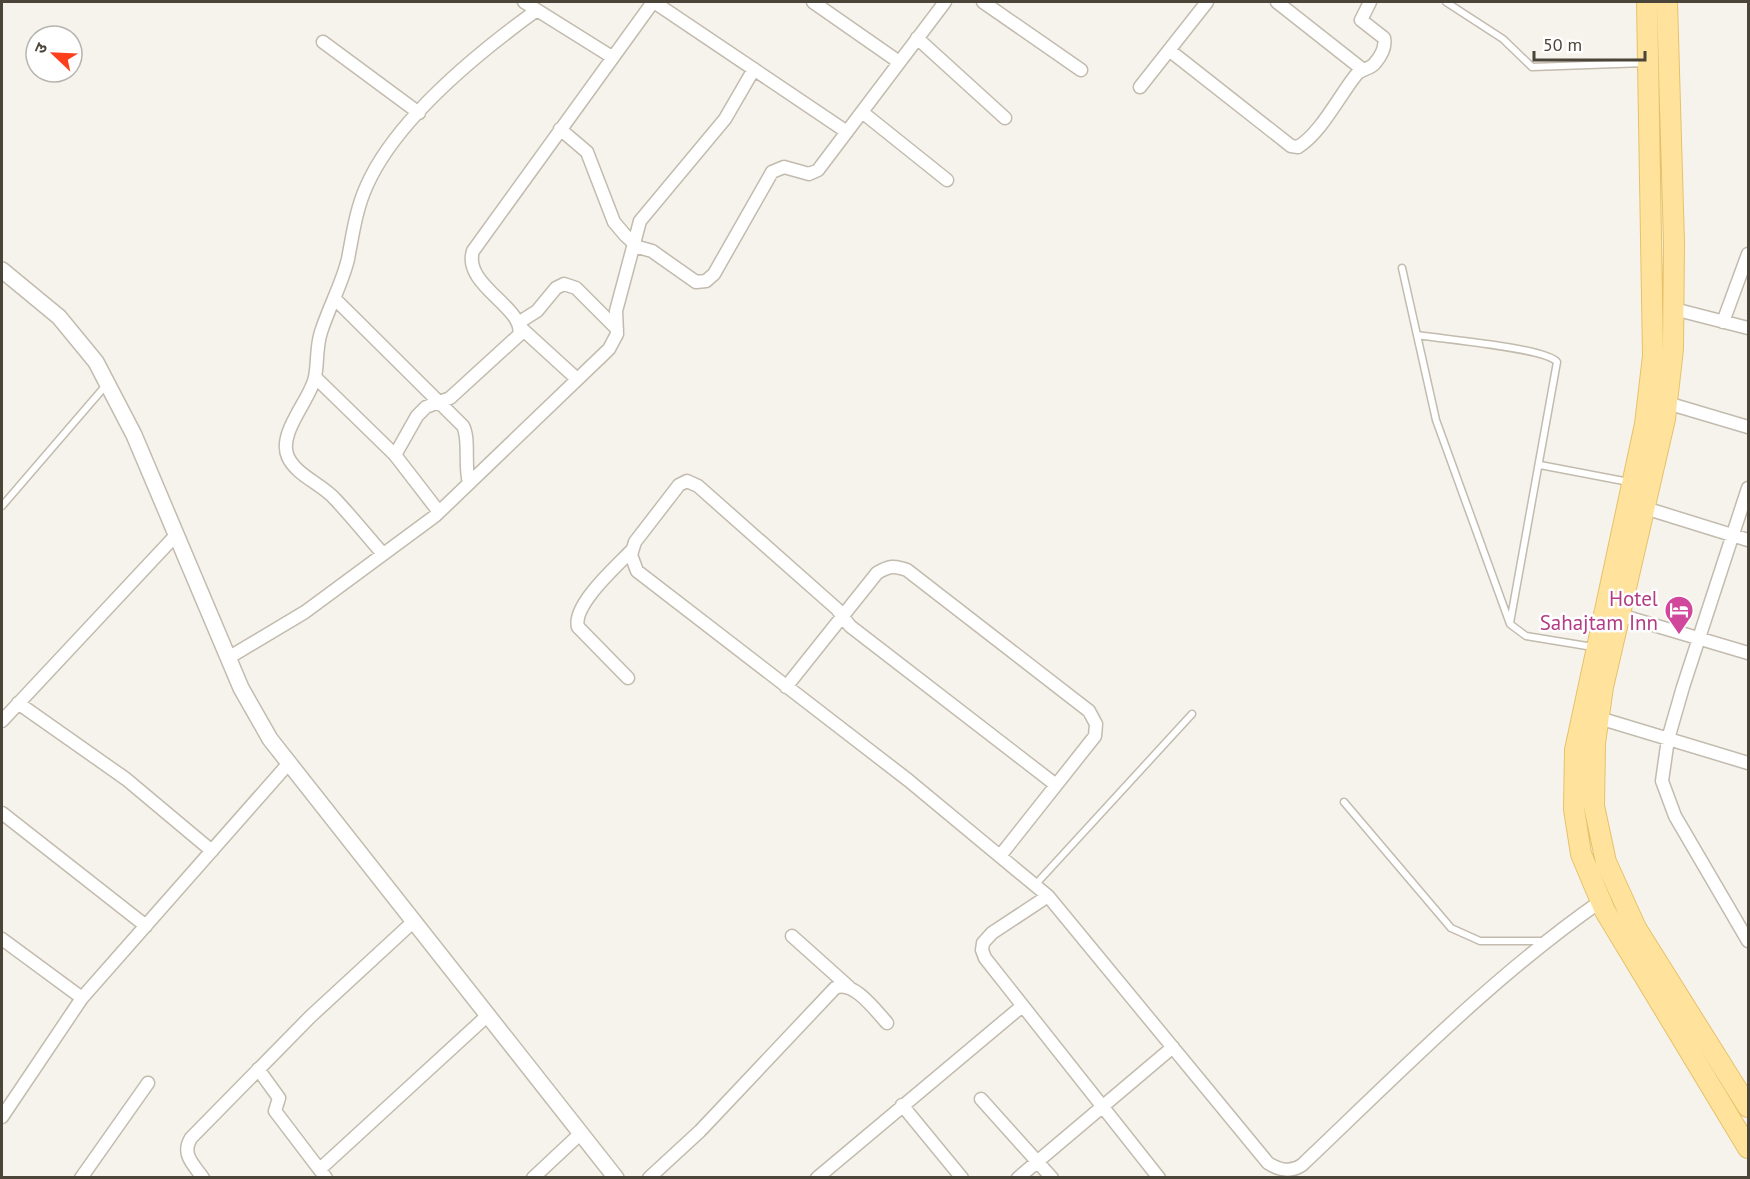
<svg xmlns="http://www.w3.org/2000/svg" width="1750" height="1179" viewBox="0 0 1750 1179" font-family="'PT Sans','Noto Sans Devanagari',sans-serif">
<rect width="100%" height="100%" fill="#f6f3ec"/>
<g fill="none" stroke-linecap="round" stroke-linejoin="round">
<g stroke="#c2bbae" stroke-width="9">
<path id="service" d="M1446 2 1503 39 1532 67 1645 63
M1402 268 1436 420 1510 624 1526 636 1593 647
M1417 335C1441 339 1547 348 1557 362L1510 623
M1540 465 1629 482
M2 506 107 384
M1344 802 1451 928 1480 941H1545
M1035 885 1192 714"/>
</g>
<g stroke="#c2bbae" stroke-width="15">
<path id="minor" d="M524 2 612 57
M654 2 847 132
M813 2 899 62
M983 2 1081 70
M1277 2 1362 69
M917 38 1005 118
M323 42 419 113
M1169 50 1291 146 1298 147C1321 133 1339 96 1356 75 1361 68 1370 70 1375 63 1381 56 1386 47 1384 38L1361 20 1370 2
M1140 87 1207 2
M862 112 947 180
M560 129 587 152 614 222 625 235 638 247 652 251 696 282 706 281 714 274 772 172 784 167 809 174 818 170 945 2
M334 298 463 426C470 439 464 464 469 483
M1674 309 1748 328
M1723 322 1748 254
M518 323 537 311 556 288 564 284 576 288 617 329
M520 327 577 379
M315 377 395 455 439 512
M1667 403 1748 427
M395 455 417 416 426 407 450 398 519 335C526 308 462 285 473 251L653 2
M1748 488 1683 687 1668 739 1662 781 1675 816 1748 941
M1645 508 1748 540
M383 554C367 536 352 517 335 499 322 484 297 476 288 457 277 433 311 399 315 377 318 362 316 347 321 332 329 307 342 284 348 259 353 233 356 209 367 185 397 118 479 52 537 10
M1620 615 1748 653
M228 658 305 612 435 516 609 349 617 334 616 311 640 221 725 119 754 69
M628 678 578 627C572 605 617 566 632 550
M786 687 877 573C889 566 894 565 907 570L1089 711 1096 724 1095 736 1000 856
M18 703 126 779 212 851
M1599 718 1748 763
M2 721 176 535
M1056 785 850 626 837 609 698 486 687 481 679 485 635 542 631 555 637 571 908 780 1048 896 1268 1163C1279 1170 1290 1173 1302 1165 1398 1074 1492 977 1601 901
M2 813 146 926
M1048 896 992 933 983 943 982 950 985 958 1159 1178
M792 936 849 987
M2 939 82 998
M258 1069 279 1098 275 1111 326 1178
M981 1099 1052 1178
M902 1105 962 1178
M2 1117 82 998 289 763
M320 1169 488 1015
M81 1178 148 1083
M203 1178C193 1164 181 1154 191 1138L310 1017 414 921
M533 1178 581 1133
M649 1178 700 1131 835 988C853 979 876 1011 887 1023
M817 1178 1021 1007
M1018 1178 1173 1047"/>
</g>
<g stroke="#c2bbae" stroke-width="18">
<path id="tertiary" d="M2 270 59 317 96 362 134 435 241 688 270 739 616 1178"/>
</g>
<g stroke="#e6c16a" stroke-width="22">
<path id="primary" d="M1647 2 1653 356 1645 424 1575 750 1574 809 1581 854 1605 911 1748 1148
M1667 2 1674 243 1673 349 1665 419 1603 687 1595 743 1594 806 1606 862 1636 928 1748 1107"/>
</g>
<use href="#service" stroke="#fff" stroke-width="6"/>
<use href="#minor" stroke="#fff" stroke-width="12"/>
<use href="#tertiary" stroke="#fff" stroke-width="15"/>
<use href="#primary" stroke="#ffe39c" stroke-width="20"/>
</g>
<defs>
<g id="hotel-pin" transform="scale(1.5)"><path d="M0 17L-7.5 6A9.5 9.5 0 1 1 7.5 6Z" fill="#d1479c" stroke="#fff"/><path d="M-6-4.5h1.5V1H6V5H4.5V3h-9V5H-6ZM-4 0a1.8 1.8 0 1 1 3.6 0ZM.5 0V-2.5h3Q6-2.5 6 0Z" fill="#fff"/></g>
</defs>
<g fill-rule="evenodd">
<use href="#hotel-pin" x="1679" y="610"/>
</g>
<g text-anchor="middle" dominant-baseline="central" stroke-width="5" stroke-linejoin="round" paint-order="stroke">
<g font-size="21" fill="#b23c85" stroke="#fff" text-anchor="end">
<text x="1658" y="598">Hotel<tspan x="1658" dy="24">Sahajtam Inn</tspan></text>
</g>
</g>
<rect width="1750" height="1179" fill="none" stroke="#4b4439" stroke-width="6"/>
<g transform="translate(54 54) rotate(293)"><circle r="28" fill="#ffffff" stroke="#b7b4b0" stroke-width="1.5"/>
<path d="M0-4.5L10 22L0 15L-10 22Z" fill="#fc3f1d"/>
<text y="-9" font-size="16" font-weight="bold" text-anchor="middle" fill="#4b4439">उ</text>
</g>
<path d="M1534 51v9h111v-9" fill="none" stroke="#4b4439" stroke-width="3"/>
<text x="1543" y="51" font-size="18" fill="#4b4439" stroke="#ffffff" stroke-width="4.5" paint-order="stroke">50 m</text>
</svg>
